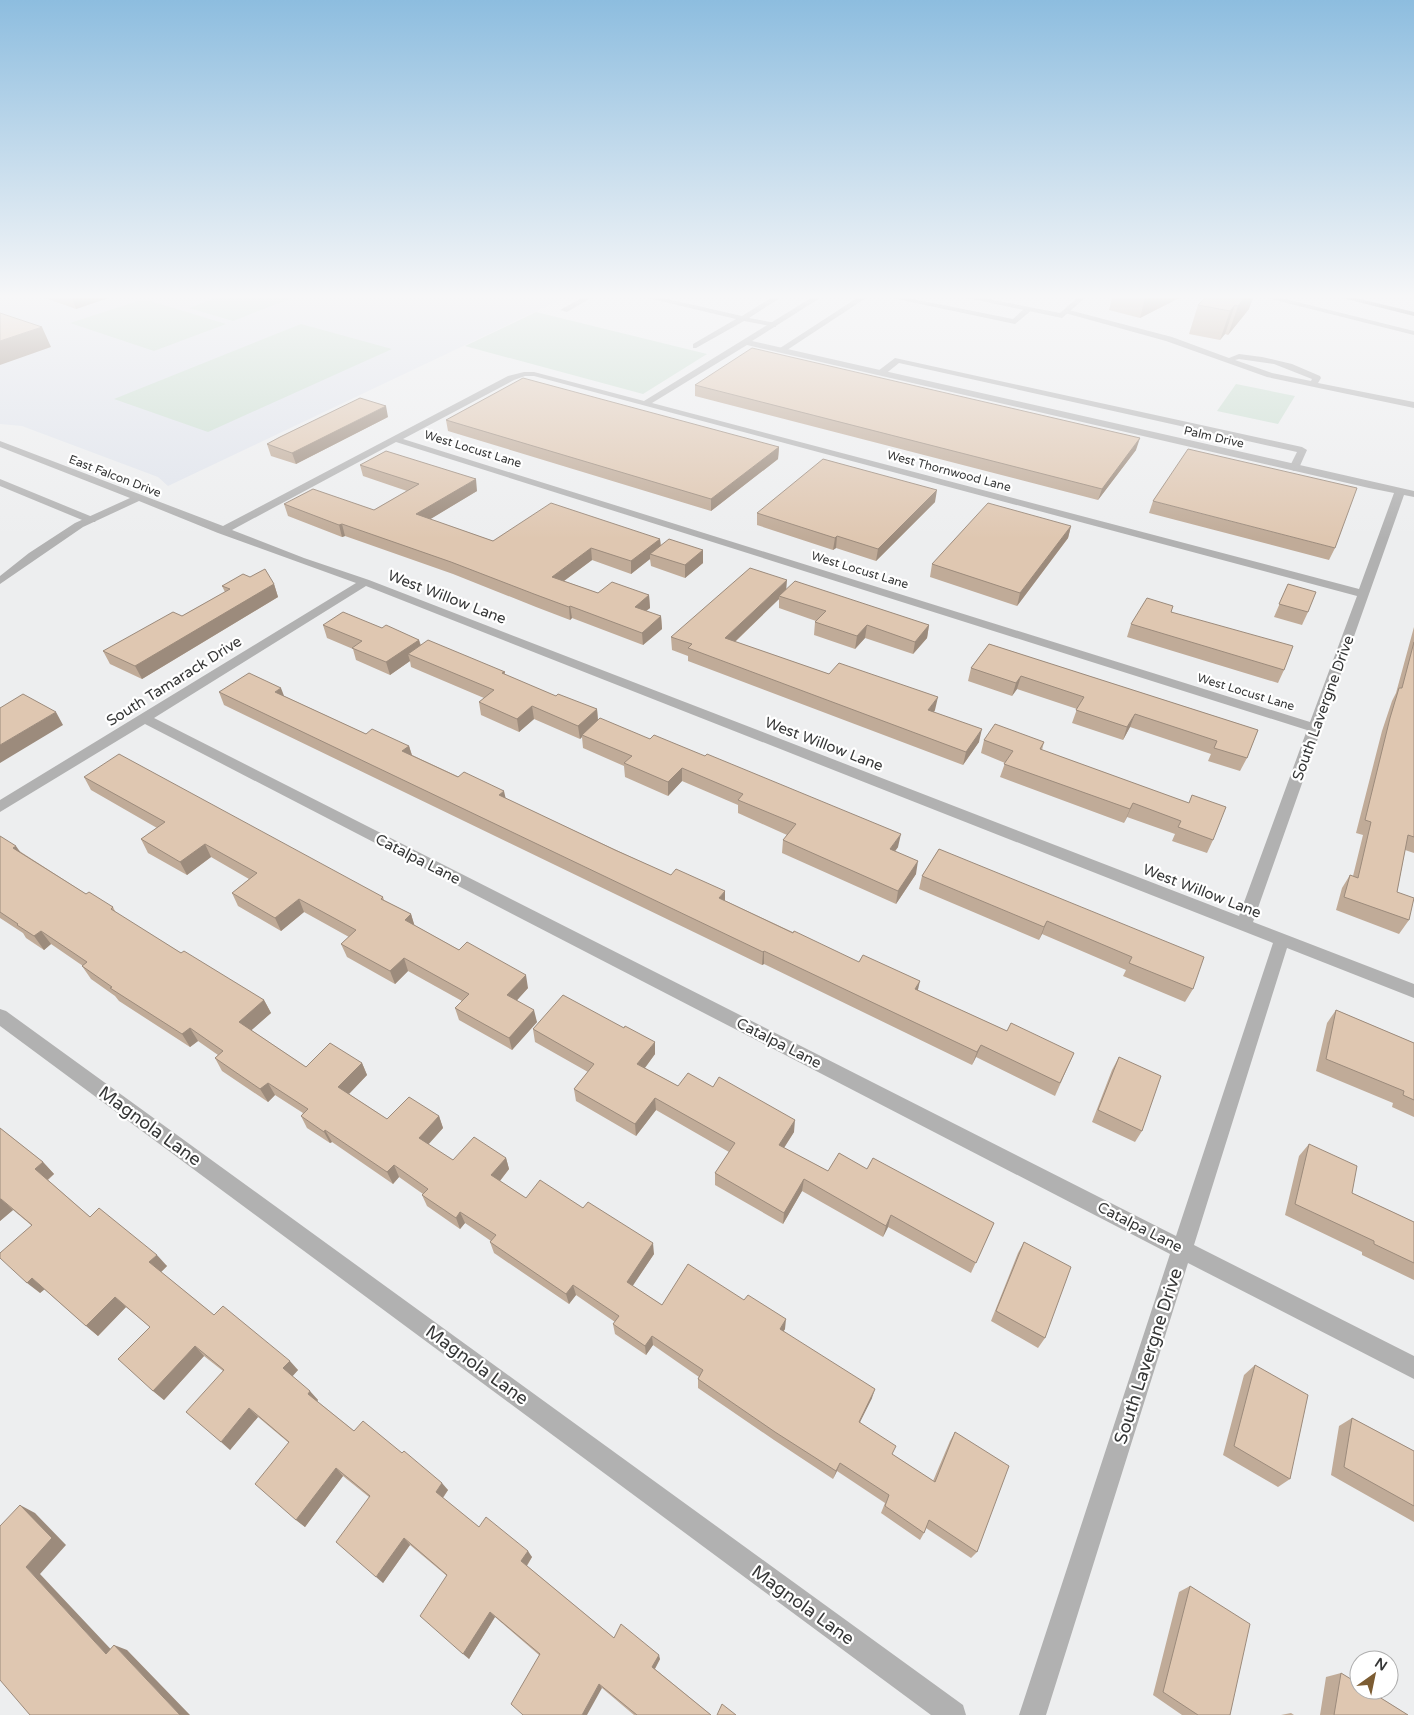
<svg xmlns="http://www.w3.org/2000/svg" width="1414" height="1715" viewBox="0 0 1414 1715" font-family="'Varela Round',sans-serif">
<rect width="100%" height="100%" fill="#edeeef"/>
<path fill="#e0e4ec" d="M0 298H564L168 486 158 477 22 426 0 424Z"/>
<path fill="#caded0" d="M215 298H292L233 321 189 308Z
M144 299 226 324 154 351 70 323Z
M536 312 707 354 643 394 465 346Z
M301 324 392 349 208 432 114 399Z
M1236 384 1295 396 1278 424 1217 411Z"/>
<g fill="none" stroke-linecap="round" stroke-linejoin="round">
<path fill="#b1b1b1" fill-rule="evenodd" d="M582 298H591L567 312 560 310Z
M648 298H663L742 316 771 298H780L749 318 776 323V327L744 321 696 348H693V344L736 319Z
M857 298H866L784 352 777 350Z
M892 298H908L1013 319 1026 307 1033 309 1015 324Z
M1267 298H1281L1414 331V335Z
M1065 309 1172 337 1229 358 1239 354 1262 357 1292 364 1320 376 1321 378 1318 383 1414 402V408L1267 377 1166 341 1065 313ZM1239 359 1274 364 1312 379 1311 381 1272 373 1235 360Z
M895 358 1302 447 1307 450 1299 468 1294 471 1289 468 1297 452 899 363 884 375H878V371Z
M0 479 95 518 96 520 95 522H87L0 486Z"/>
<path fill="#b1b1b1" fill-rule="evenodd" d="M811 298H820L752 341 1414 491V497L1404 495 1253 922 1414 984V998L1287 948 1194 1245 1414 1356V1379L1188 1263 1046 1715H1019L1170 1254 145 724 0 812V800L356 583 218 533 139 501 83 527 0 584V576L29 553 75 523 130 498 0 447V441L223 526 508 376 524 372H534L644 401ZM747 345 1369 488 1394 493 1359 589 652 403ZM525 376H534L1357 596 1310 722 403 439 514 380ZM396 442 1307 730 1239 916 369 580 304 558 232 530ZM366 586 1273 943 1176 1236 154 718Z
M967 298H983L1060 313 1077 298H1085L1062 318Z
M0 1009 6 1011 963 1705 966 1715H931L0 1026Z"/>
<path fill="#7f7e7e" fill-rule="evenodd" d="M1342 298H1356L1414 312V316Z"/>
</g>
<path fill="#c0ab98" d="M45 298H108L76 309Z
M1112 298H1179L1140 318 1109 310Z
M1205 298 1249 309 1228 335 1225 334 1220 340 1189 334 1198 305Z
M695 385 1136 450 1098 500 695 396Z
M388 417 296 464 271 456 267 444Z
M446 420 779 447 778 459 711 511 448 431Z
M360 465 477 491 430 519 493 541 660 539 661 546 703 550V563L685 578 651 566 650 559 631 574 592 560 564 581 598 593 649 595 650 608 646 611 661 616 662 629 643 645 572 618 570 620 536 607 453 574 345 536 342 537 288 516 284 504 374 510 407 491 363 476Z
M1153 501 1335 548 1329 560 1149 513Z
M935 502 876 561 836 548 833 550 757 525V513Z
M1071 526 1068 538 1017 606 930 577 932 564Z
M250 577 274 584 278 597 142 679 110 664 103 651 182 616 225 592 222 586Z
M1288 584 1308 612 1302 625 1274 617Z
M786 589 929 625 927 638 913 654 865 638 855 649 814 635 815 622 816 621 779 608V599L735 642 935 710 934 712 979 742 963 765 688 661V656L672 650 671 637Z
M1171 612 1284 670 1278 683 1127 637 1131 624Z
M323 625 382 628 419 640 421 645 505 672V675L556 696 597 709 598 720 898 847 895 851 916 874 896 904 782 853 783 840 787 835 738 813V805L682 781 668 796 625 777 624 766 583 748 582 737 580 739 534 719 519 732 481 715 479 702 484 698 411 667 410 661 390 675 356 660 353 649 327 638Z
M1414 627V853L1405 850 1397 892 1409 920 1399 934 1336 910 1342 888 1350 875 1353 876 1363 835 1356 833 1382 731 1392 701 1396 693Z
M989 644 1258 730 1247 758 1240 771 1208 761 1211 754 1130 727 1123 740 1072 723 1077 709 1017 689 1012 696 968 681 971 668Z
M219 692 284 696 366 734 409 746 412 755 917 990 1007 1031 1074 1053 1055 1096 976 1057 972 1065 764 964 762 965 224 705Z
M984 740 1044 742 1042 750 1188 803 1213 840 1207 853 1172 841 1175 834 1127 817 1124 823 1000 777 1005 763 981 753Z
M84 777 383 897 384 900 411 914 414 925 528 988 517 1000 537 1022 512 1050 459 1020 455 1008 462 1001 408 971 395 984 347 957 341 944 349 937 304 912 281 931 238 906 232 893 249 879 211 857 187 875 148 853 141 839 157 828 91 790Z
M0 836 21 852 86 894 113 907 116 913 181 953 264 1000 271 1013 251 1030 306 1067 362 1063 367 1075 349 1094 387 1119 439 1116 443 1128 428 1145 453 1160 506 1158 509 1169 500 1181 526 1198 654 1254 632 1286 662 1305 785 1329 783 1331 872 1398 860 1422 892 1454 933 1481 950 1441 955 1432 977 1552 971 1558 926 1528 924 1533 920 1540 881 1513 885 1503 837 1471 833 1479 774 1440 698 1388V1379L699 1377 653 1345 646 1355 615 1334 613 1324 615 1322 576 1295 569 1304 494 1253 490 1242 491 1241 465 1223 460 1229 427 1206 422 1195 423 1194 399 1177 393 1184 332 1142 330 1143 307 1128 301 1116 303 1113 275 1095 268 1102 222 1071 215 1058 218 1055 198 1041 190 1047 119 1001 115 996 91 979 82 966H83L51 944 44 950 26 938 23 933 0 918Z
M939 849 1193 989 1185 1002 1123 976 1126 970 1042 934 1039 940 919 889 922 876Z
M1336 1010 1414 1043V1117L1392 1107 1393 1103 1316 1071 1327 1023Z
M533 1029 655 1054 645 1068 678 1086 794 1132 784 1148 828 1171 867 1169 994 1223 971 1273 888 1227 883 1237 802 1191 783 1224 715 1185V1173L729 1152 656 1110 636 1136 576 1101 574 1089 588 1072 535 1042Z
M1119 1057 1142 1131 1135 1142 1092 1122 1112 1070Z
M0 1128 43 1162 54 1174 48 1180 90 1217 167 1266 161 1272 214 1315 298 1370 292 1376 318 1400 317 1401 354 1431 448 1490 443 1498 479 1527 532 1557 527 1566 614 1638 660 1659 655 1669 711 1715H634L602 1688 539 1655 495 1617 469 1659 447 1576 410 1545 383 1583 369 1497 343 1476 305 1527 296 1520 289 1443 258 1417 230 1450 223 1371 204 1356 164 1400 153 1391 150 1327 126 1307 98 1336 44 1289 40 1293 31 1225 13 1210 0 1221Z
M1309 1144 1352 1193 1414 1222V1280L1362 1255V1252L1285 1215 1299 1156Z
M1024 1242 1045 1338 1038 1348 991 1321 1018 1253Z
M1255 1365 1290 1479 1278 1487 1223 1455 1244 1375Z
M1352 1418 1414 1451V1522L1331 1475 1339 1426Z
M1190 1586 1230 1715H1182L1153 1695 1179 1592Z
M1341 1673 1408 1715H1320L1326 1677Z
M1291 1713 1294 1715H1281Z"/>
<path fill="#9c8b7c" d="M72 298H108L76 309Z
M1145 298H1179L1140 318Z
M1244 298H1253L1249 309 1228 335 1238 306Z
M1235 305 1225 334 1220 340 1230 311Z
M42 327 51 347 0 365V341Z
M386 406 388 417 296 464 292 453Z
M1140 438 1136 450 1098 500 1102 489Z
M779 447 778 459 711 511V499Z
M476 479 477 491 419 526 416 514Z
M937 490 935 502 876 561 878 549Z
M342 524 345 536 342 537 339 525Z
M1071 526 1068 538 1017 606 1020 593Z
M837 536 836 548 833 550 835 538Z
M660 539 661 551 650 554V559L631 574V561Z
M591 548 592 560 553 589 552 577Z
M703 550V563L685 578V565Z
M787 580 786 592 779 596V599L725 651V638Z
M274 584 278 597 142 679 135 666Z
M649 595 650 608 635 619V607Z
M570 606 572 618 570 620 569 607Z
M661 616 662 629 643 645 642 633Z
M867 625 865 638 855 649 857 636Z
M929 625 927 638 913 654 915 642Z
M419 640 422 652 408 654 410 661 390 675 386 662Z
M1021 676 1017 689 1012 696 1016 683Z
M281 688 286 701 275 692Z
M938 697 935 710 925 723 928 710Z
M532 706 534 719 519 732 517 719Z
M597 709 598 722 582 735V737L580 739 578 726Z
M56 712 63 725 0 763V745Z
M1135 714 1130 727 1123 740 1127 727Z
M982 729 979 742 963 765 966 752Z
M409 746 413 759 402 751Z
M682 768V781L668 796V782Z
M504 791 507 804 499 795Z
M1133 803 1127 817 1124 823 1130 809Z
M901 834 898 847 887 862 890 849Z
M205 844 211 857 187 875 180 862Z
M16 846 25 859 13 848Z
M918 861 916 874 896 904 898 891Z
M725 891V904L719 898Z
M299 899 304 912 281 931 275 918Z
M411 914 415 927 405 920Z
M1047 921 1042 934 1039 940 1044 927Z
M41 931 51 944 44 950 34 936Z
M764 951V964L762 965 763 952Z
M404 958 408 971 395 984 390 971Z
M526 975 528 988 510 1008 507 995Z
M920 981 917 994 915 989Z
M264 1000 271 1013 246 1035 239 1022Z
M534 1010 537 1022 512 1050 509 1038Z
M190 1028 198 1041 190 1047 182 1034Z
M655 1042V1054L638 1077 637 1064Z
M981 1045 976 1057 972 1065 977 1052Z
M362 1063 367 1075 344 1099 338 1087Z
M268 1083 275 1095 268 1102 260 1089Z
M655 1098 656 1110 636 1136 635 1124Z
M439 1116 443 1128 423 1150 419 1138Z
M795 1120 794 1132 778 1157 779 1145Z
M325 1130 332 1142 330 1143 324 1132Z
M506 1158 509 1169 495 1187 491 1175Z
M43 1162 54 1174 47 1180 35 1169Z
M394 1165 399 1177 393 1184 387 1172Z
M804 1179 802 1191 783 1224 784 1213Z
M0 1199H1L13 1210 0 1221Z
M460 1212 465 1223 460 1229 456 1218Z
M891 1215 888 1227 883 1237 886 1226Z
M653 1243 654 1254 628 1293 627 1282Z
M157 1255 167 1266 160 1273 149 1262Z
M32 1278 45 1289 40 1293 27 1283Z
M573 1285 576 1295 569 1304 566 1294Z
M115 1297 126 1307 98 1336 86 1326Z
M786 1319 785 1329 779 1339 780 1329Z
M652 1336 653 1345 646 1355 645 1346Z
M195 1346 204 1356 164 1400 153 1391Z
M290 1361 298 1370 291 1378 283 1368Z
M875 1389 872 1398 856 1430 859 1422Z
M310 1391 318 1400 316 1403 308 1394Z
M249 1408 258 1417 230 1450 221 1442Z
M840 1463 837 1471 833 1479 836 1471Z
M336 1468 343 1476 305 1527 296 1520Z
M442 1483 448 1490 441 1500 436 1492Z
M20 1505 35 1513 66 1545 40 1574 120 1659 106 1654 26 1567Z
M404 1538 410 1545 383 1583 376 1577Z
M528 1551 532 1557 525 1568 521 1561Z
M490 1612 495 1617 469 1659 463 1654Z
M114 1645 127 1650 190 1715H180Z
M659 1655 660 1659 653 1672 652 1667Z
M599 1684 602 1688 587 1715H582Z"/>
<path fill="#dfc7b1" stroke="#9c8b7c" d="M1205 298H1244L1238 306 1235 305 1230 311 1198 305Z
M0 313 42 327 0 341Z
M752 348 1140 438 1102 489 695 385Z
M523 378 779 447 711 499 446 420Z
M360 398 386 406 292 453 267 444 280 437Z
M1188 449 1357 488 1335 548 1153 501Z
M386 451 476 479 416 514 493 541 551 503 660 539 631 561 591 548 552 577 598 593 612 582 649 595 635 607 661 616 642 633 570 606 569 607 534 594 451 562 342 524 339 525 284 504 313 489 374 510 419 484 360 465Z
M823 459 937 490 878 549 837 536 835 538 757 513Z
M988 503 1071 526 1020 593 932 564Z
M669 539 703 550 685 565 650 554Z
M750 568 787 580 725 638 829 674 839 663 938 697 928 710 982 729 966 752 688 648 692 644 671 637Z
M265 569 274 584 135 666 103 651 173 612 182 616 230 589 222 586 243 574 250 577Z
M795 581 929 625 915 642 867 625 857 636 815 622 826 611 779 596Z
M1288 584 1316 592 1308 612 1279 604Z
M1147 598 1173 606 1171 612 1293 646 1284 670 1131 624Z
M343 612 382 628 386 625 419 640 386 662 352 648 362 641 323 625Z
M428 640 505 672 502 673 556 696 558 694 597 709 578 726 532 706 517 719 479 702 494 690 408 654Z
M1414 642V837L1408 835 1397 892 1414 898 1409 920 1344 897 1350 875 1358 878 1371 822 1365 820 1390 718 1399 688H1402Z
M989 644 1258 730 1247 758 1214 748 1217 741 1135 714 1127 727 1076 710 1084 697 1021 676 1016 683 971 668Z
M249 673 281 688 275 692 366 734 372 729 409 746 402 751 458 777 464 772 504 791 499 795 615 850 671 875 676 869 725 891 719 898 793 933 794 931 859 962 863 955 920 981 915 989 1007 1031 1011 1023 1074 1053 1060 1083 981 1045 977 1052 764 951 763 952 219 692Z
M23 694 56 712 0 745V708Z
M600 718 650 739 654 735 705 756 707 754 901 834 890 849 918 861 898 891 783 840 796 824 738 800 743 794 682 768 668 782 624 763 632 756 582 735Z
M995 724 1044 742 1040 749 1189 803 1192 795 1226 807 1213 840 1178 827 1181 821 1133 803 1130 809 1004 764 1013 751 984 740Z
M119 754 383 897 381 899 411 914 405 920 459 950 467 942 526 975 507 995 534 1010 509 1038 455 1008 469 994 404 958 390 971 341 944 356 930 299 899 275 918 232 893 257 873 205 844 180 862 141 839 165 822 84 777Z
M0 836 16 846 13 848 86 894 89 892 113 907 111 909 181 953 184 951 264 1000 239 1022 306 1067 330 1043 362 1063 338 1087 387 1119 409 1097 439 1116 419 1138 453 1160 474 1137 506 1158 491 1175 526 1198 540 1180 583 1208 588 1202 653 1243 627 1282 662 1305 688 1264 744 1300 748 1295 786 1319 780 1329 875 1389 859 1422 896 1446 892 1454 935 1482 955 1432 1009 1466 977 1552 929 1520 924 1533 885 1506 889 1495 840 1463 836 1471 775 1432 698 1379 703 1370 652 1336 645 1346 613 1324 619 1316 573 1285 566 1294 490 1242 496 1235 460 1212 456 1218 422 1195 428 1189 394 1165 387 1172 325 1130 324 1132 301 1116 308 1109 268 1083 260 1089 215 1058 223 1051 190 1028 182 1034 110 988 112 987 82 966 87 962 41 931 34 936 17 925 18 924 0 912Z
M939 849 1204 957 1193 989 1129 963 1132 957 1047 921 1044 927 922 876Z
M563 995 624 1028 625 1026 655 1042 637 1064 678 1086 688 1073 713 1087 719 1077 795 1120 779 1145 828 1171 839 1153 867 1169 873 1158 994 1223 976 1263 891 1215 886 1226 804 1179 784 1213 715 1173 735 1143 655 1098 635 1124 574 1089 594 1064 533 1029Z
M1336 1010 1414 1043V1100L1403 1095 1404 1091 1326 1059Z
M1119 1057 1161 1076 1142 1131 1098 1110Z
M0 1128 43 1162 35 1169 90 1217 99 1208 157 1255 149 1262 214 1315 223 1306 290 1361 283 1368 310 1391 308 1394 354 1431 363 1421 402 1453 404 1451 442 1483 436 1492 479 1527 486 1517 528 1551 521 1561 614 1638 621 1624 659 1655 652 1667 711 1715H637L599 1684 582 1715H523L511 1704 540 1654 490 1612 463 1654 420 1616 447 1575 404 1538 376 1577 336 1542 370 1496 336 1468 296 1520 255 1484 289 1442 249 1408 221 1442 186 1412 224 1370 195 1346 153 1391 118 1359 150 1327 115 1297 86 1326 32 1278 27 1283 0 1258V1253L32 1225 1 1199H0Z
M1309 1144 1357 1166 1352 1193 1414 1222V1263L1374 1244V1241L1295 1204Z
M1024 1242 1071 1267 1045 1338 996 1311Z
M1255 1365 1308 1395 1290 1479 1234 1446Z
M1352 1418 1414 1451V1506L1344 1467Z
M20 1505 52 1538 26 1567 106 1654 114 1645 180 1715H30L0 1680V1526Z
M1190 1586 1250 1624 1230 1715H1198L1163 1692Z
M1341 1673 1359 1684V1690H1368L1408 1715H1334Z
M722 1704 736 1715H717Z"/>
<linearGradient id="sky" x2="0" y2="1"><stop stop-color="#8dbddf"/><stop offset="0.55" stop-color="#f7f7f8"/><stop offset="1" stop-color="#f7f7f8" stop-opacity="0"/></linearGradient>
<rect width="1414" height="539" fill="url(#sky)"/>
<g text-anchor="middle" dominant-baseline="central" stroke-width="4.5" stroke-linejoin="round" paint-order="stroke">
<g font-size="12" fill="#363737" stroke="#fff">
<text transform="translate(1214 437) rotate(13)">Palm Drive</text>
<text transform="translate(473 449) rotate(17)">West Locust Lane</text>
<text transform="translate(949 471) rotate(15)">West Thornwood Lane</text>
<text transform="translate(115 476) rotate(21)">East Falcon Drive</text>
<text transform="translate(860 570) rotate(17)">West Locust Lane</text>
<text transform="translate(1246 692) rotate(17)">West Locust Lane</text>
</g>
<g font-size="15" fill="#363737" stroke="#fff">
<text transform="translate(447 597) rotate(21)">West Willow Lane</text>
<text transform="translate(174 681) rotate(-32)">South Tamarack Drive</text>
<text transform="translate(1323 708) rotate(-70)">South Lavergne Drive</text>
<text transform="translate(824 744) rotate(21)">West Willow Lane</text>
<text transform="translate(418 859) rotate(27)">Catalpa Lane</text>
<text transform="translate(1202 891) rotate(21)">West Willow Lane</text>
<text transform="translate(779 1043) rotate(27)">Catalpa Lane</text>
<text transform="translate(1140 1227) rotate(27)">Catalpa Lane</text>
</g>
<g font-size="18" fill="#363737" stroke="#fff">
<text transform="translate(150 1126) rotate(36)">Magnola Lane</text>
<text transform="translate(1148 1356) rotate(-72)">South Lavergne Drive</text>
<text transform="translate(477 1365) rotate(36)">Magnola Lane</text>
<text transform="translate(803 1605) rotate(36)">Magnola Lane</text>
</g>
</g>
<g transform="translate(1374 1675) rotate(33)"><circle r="24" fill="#ffffff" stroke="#afafaf"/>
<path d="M0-4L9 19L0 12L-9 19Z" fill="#7c5c32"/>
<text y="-8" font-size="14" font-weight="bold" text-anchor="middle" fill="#363737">N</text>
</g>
</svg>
